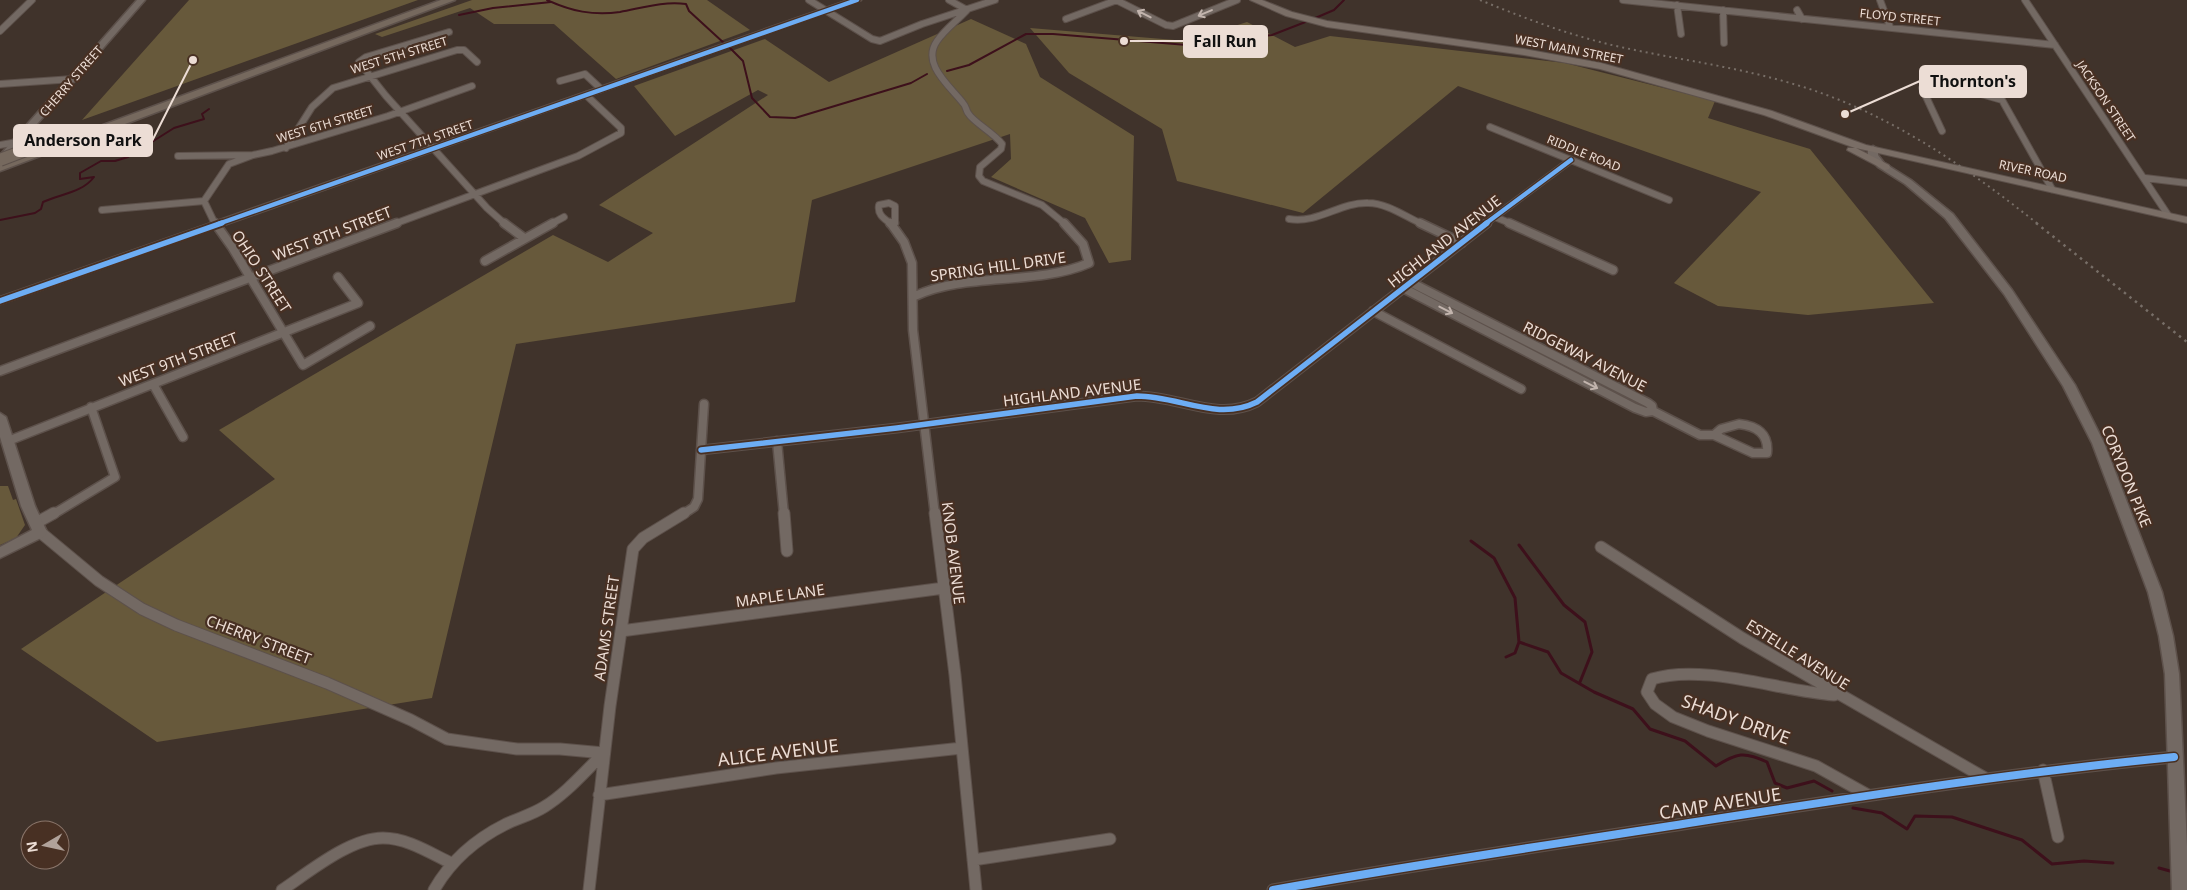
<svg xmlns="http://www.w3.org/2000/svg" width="2187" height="890" viewBox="0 0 2187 890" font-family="'Noto Sans',sans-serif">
<rect width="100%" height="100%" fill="#40332b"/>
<path fill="#67593b" d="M189 0H418L82 120Z
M472 0H707L750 30 616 79 554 24H494L470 8 382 37 375 34Z
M971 19 1026 44 1040 77 1134 136 1131 260 1109 263 1085 218 991 177 1011 159 1010 134 812 200 795 302 516 344 432 698 157 742 21 649 275 479 219 430 553 235 608 262 653 233 599 205 768 95 758 90 675 136 634 86 765 39 829 82Z
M1247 22 1295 47 1330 36 1565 63 1715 101 1708 118 1810 149 1934 303 1808 315 1718 306 1674 283 1761 192 1458 86 1303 213 1177 181 1162 129 1069 73 1030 28 1187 41Z
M0 486H8L13 500 16 499 25 525 16 538 0 545Z"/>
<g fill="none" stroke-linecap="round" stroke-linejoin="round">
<path stroke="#3d101b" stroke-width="2" d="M547 0C571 11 593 16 620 12 642 8 663 1 686 4L689 11 725 44
M459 15 493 8 551 2
M1313 19 1334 10 1344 0
M730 48 743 61 752 98 770 117 795 118 911 83 927 74
M947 71 969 65 1026 34H1053L1187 45 1272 35 1308 21
M0 220 35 213 41 209 43 202C60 194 82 193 94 177L80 179V173L101 161H115L128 157 174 128 204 119 202 114 209 109"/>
<path stroke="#3d101b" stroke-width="3" d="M1471 541 1494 558 1515 598 1519 642
M1519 545 1564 605 1585 622 1592 652 1580 682
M1506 657 1515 653 1519 642 1548 652 1561 673 1594 692 1633 709 1650 729 1685 741 1716 766C1737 753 1744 751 1767 762L1775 783 1787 788 1814 781 1832 791
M1853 808 1882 813 1907 829 1915 816 1952 817 2022 840 2052 864 2084 861 2113 863
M2159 868 2170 871"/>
<g stroke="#5d514b" stroke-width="8">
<path id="street-far2" d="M809 0 872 39 880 41 922 24 995 0
M949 0 967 10C958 20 945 29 937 41 921 64 950 86 963 103 966 106 966 110 968 113 974 123 993 132 1002 144L1001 149 980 167 979 176 983 181 1042 205 1065 224
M1116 0 1166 25 1173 26 1237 0
M1623 0 2055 45
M1880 0 1890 27
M2025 0 2168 215
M1677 5 1681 34
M1723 10 1724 43
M1797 10 1802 19
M1066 19 1117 0
M0 31 32 0
M449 32 366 57 359 62 386 96 487 208 505 224
M560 81 585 74 601 89
M0 84 73 79
M1490 127 1669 200
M1942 131 1922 88 1981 94 2002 100 2052 189
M0 145 17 142
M286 148 312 107 333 88 457 50H464L477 62
M178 156 253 155 272 151 388 116 472 86
M2145 178 2187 183
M102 210 204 201
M1495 217 1512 224
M1289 219C1318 224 1340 202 1368 203 1387 203 1406 217 1422 224
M215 224 204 201 229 164 253 155
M394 224 578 156 621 133V128L586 95
M551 224 564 217
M891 224C885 219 877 215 879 205L889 203 895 206V222L893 224
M1485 224 1571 160"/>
</g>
<g stroke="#5d514b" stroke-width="11">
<path id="street-far1" d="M215 223 232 247 303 365 370 326
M504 223 524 238
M890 223 892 225
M1420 223 1462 243
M1509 223 1613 270
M892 225 904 242 912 263 913 330 935 515
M892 225 894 223
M485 261 553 223
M1403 288 1635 408 1646 412 1653 411 1652 406 1648 403 1410 282
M915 296C966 272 1036 286 1089 263L1083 244 1064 223
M1373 311 1521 389
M0 371 397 223
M153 384 183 437
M1653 411 1700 435H1714
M1739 424C1757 426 1769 434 1767 453H1753L1714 435 1721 429Z
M8 441 358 303 338 277
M777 441 784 515
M701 450 897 428 1137 396C1179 396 1217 422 1257 402L1487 223
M52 515 115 477 91 407
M682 515 694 507 698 499 704 404"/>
</g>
<g stroke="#5d514b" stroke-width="13">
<path id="street" d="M784 513 787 551
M935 513 955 675 976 890
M36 523 54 513
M40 532 99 581 142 609 176 625 327 683 411 720 447 739 517 749H560L604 753
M1601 547 1742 638 1985 778
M621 631 944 588
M1834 695C1780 691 1703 663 1652 679L1647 692 1655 704 1673 717 1708 731 1816 766 1868 795
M2043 770 2058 837
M599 795 776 768 962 748
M973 860 1110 839
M282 890C309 872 350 838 383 838 407 838 430 853 451 863
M434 890C451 860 476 839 506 824 519 818 533 814 544 807 567 793 585 771 604 753
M589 890 610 706 633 549 643 538 684 513
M1273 890C1411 865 1550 845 1689 823 1850 798 2011 773 2174 757"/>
</g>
<g stroke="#5d514b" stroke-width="3">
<path id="secondary" d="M137 0H145L3 163 0 164V155Z
M849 0H861L0 304V297Z
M1873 146 1878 149V155L1884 163 1911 180 1953 214 2012 290 2075 385 2104 443 2162 592 2173 636 2179 674 2187 846V890H2172L2165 674 2159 636 2148 592 2092 443 2063 386 2004 294 1945 218 1905 184 1878 167 1868 155V149Z
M0 413 6 417 35 506 47 532 45 536 0 558V547L32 530 21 506 0 437Z"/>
</g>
<g stroke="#5d514b" stroke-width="2">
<path id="primary" d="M1250 0H1262L1292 12 1327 21 1524 49 1601 63 1772 111 1866 145 2187 217V223L1856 148 1889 165 1890 167 1889 169 1885 170 1847 150 1848 148H1855L1764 115 1600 69 1524 55 1327 27 1286 16Z"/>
</g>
<g stroke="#5d514b" stroke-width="3">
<path id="highway" d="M441 0H455L0 171V163Z"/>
</g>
<use href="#street-far2" stroke="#736963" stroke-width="6"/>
<use href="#street-far1" stroke="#736963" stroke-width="8"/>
<use href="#street" stroke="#736963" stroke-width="11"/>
<use href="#secondary" fill="#736963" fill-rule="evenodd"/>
<use href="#primary" fill="#7a6e66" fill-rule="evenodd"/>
<use href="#highway" fill="#76695e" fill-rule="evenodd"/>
<path stroke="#776e67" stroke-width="2" stroke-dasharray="2 4" stroke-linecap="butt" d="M1480 0C1524 18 1569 35 1616 46 1674 59 1733 66 1790 83 1885 110 1962 164 2038 224"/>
<path stroke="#776e67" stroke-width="2.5" stroke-dasharray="2.5 4.5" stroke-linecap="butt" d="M2036 223 2187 342"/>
<g stroke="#5d514b" stroke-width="14" stroke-linecap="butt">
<path id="highway-bridge" d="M0 160 34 147"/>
</g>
<use href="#highway-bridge" stroke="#76695e" stroke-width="12"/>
<g stroke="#483023" stroke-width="7">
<path id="cycleway-far2" d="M218 224 857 0
M1485 224 1571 160"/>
</g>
<g stroke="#483023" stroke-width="9">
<path id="cycleway-far1" d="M0 301 222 223
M701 450 897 428 1137 396C1179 396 1217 422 1257 402L1487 223"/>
</g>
<g stroke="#483023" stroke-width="11">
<path id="cycleway" d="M1273 890C1411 865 1550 845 1689 823 1850 798 2011 773 2174 757"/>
</g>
<use href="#cycleway-far2" stroke="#6dadf4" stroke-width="4.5"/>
<use href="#cycleway-far1" stroke="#6dadf4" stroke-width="5.5"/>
<use href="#cycleway" stroke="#6dadf4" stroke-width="8"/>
</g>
<defs><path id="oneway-shaft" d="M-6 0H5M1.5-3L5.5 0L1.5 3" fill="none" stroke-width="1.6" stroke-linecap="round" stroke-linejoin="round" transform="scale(1.25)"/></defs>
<g stroke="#c2b4ad">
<use href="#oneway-shaft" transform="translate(1205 13) rotate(157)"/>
<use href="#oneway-shaft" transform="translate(1144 14) rotate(-153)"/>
<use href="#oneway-shaft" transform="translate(1446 310) rotate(27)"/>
<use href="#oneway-shaft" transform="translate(1591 385) rotate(27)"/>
</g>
<g text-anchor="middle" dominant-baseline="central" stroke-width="4.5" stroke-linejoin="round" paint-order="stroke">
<g font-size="12" fill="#ecddd5" stroke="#483023">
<text transform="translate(1900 17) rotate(6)">FLOYD STREET</text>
<text transform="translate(1569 49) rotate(11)">WEST MAIN STREET</text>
<text transform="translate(399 55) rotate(-17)">WEST 5TH STREET</text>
<text transform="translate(71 81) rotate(-49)">CHERRY STREET</text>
<text transform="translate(2106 101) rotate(56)">JACKSON STREET</text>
<text transform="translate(325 124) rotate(-17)">WEST 6TH STREET</text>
<text transform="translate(425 140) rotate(-19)">WEST 7TH STREET</text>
<text transform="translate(1584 153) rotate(22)">RIDDLE ROAD</text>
<text transform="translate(2033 171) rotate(12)">RIVER ROAD</text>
</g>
<g font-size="15" fill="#ecddd5" stroke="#483023">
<text transform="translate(332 233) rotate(-21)">WEST 8TH STREET</text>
<text transform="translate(1444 241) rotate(-38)">HIGHLAND AVENUE</text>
<text transform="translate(998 266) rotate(-8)">SPRING HILL DRIVE</text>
<text transform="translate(262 271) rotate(57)">OHIO STREET</text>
<text transform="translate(1585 356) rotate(27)">RIDGEWAY AVENUE</text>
<text transform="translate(178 359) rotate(-21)">WEST 9TH STREET</text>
<text transform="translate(1072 392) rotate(-7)">HIGHLAND AVENUE</text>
<text transform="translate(2127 476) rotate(68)">CORYDON PIKE</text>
<text transform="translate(954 553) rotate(83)">KNOB AVENUE</text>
<text transform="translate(780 595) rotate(-8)">MAPLE LANE</text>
<text transform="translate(606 628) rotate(-82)">ADAMS STREET</text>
<text transform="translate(259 639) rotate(21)">CHERRY STREET</text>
<text transform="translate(1798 654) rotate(32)">ESTELLE AVENUE</text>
</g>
<g font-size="18" fill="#ecddd5" stroke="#483023">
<text transform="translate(1736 719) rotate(20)">SHADY DRIVE</text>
<text transform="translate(778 752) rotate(-7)">ALICE AVENUE</text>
<text transform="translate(1720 803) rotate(-9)">CAMP AVENUE</text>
</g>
</g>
<path fill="none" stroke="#ecddd5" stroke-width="2" d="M1124 41L1184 41M1845 114L1920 81M193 60L152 141"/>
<g fill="#ecddd5" stroke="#483023" stroke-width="2">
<circle cx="1124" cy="41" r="5"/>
<circle cx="1845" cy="114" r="5"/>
<circle cx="193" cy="60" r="5"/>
</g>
<g fill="#ecddd5" stroke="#ecddd5" stroke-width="2">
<rect x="1184" y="26" width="83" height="31" rx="5"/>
<rect x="1920" y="66" width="106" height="31" rx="5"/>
<rect x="14" y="125" width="138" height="31" rx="5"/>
</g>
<g font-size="16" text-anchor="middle" font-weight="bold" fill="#111">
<text x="1225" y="47">Fall Run</text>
<text x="1973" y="87">Thornton's</text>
<text x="83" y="146">Anderson Park</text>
</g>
<g transform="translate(45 845) rotate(261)"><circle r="24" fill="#483023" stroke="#8a756a"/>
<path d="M0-4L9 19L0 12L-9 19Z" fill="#b0a29a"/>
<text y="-8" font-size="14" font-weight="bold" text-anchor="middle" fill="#ecddd5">N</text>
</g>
</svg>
